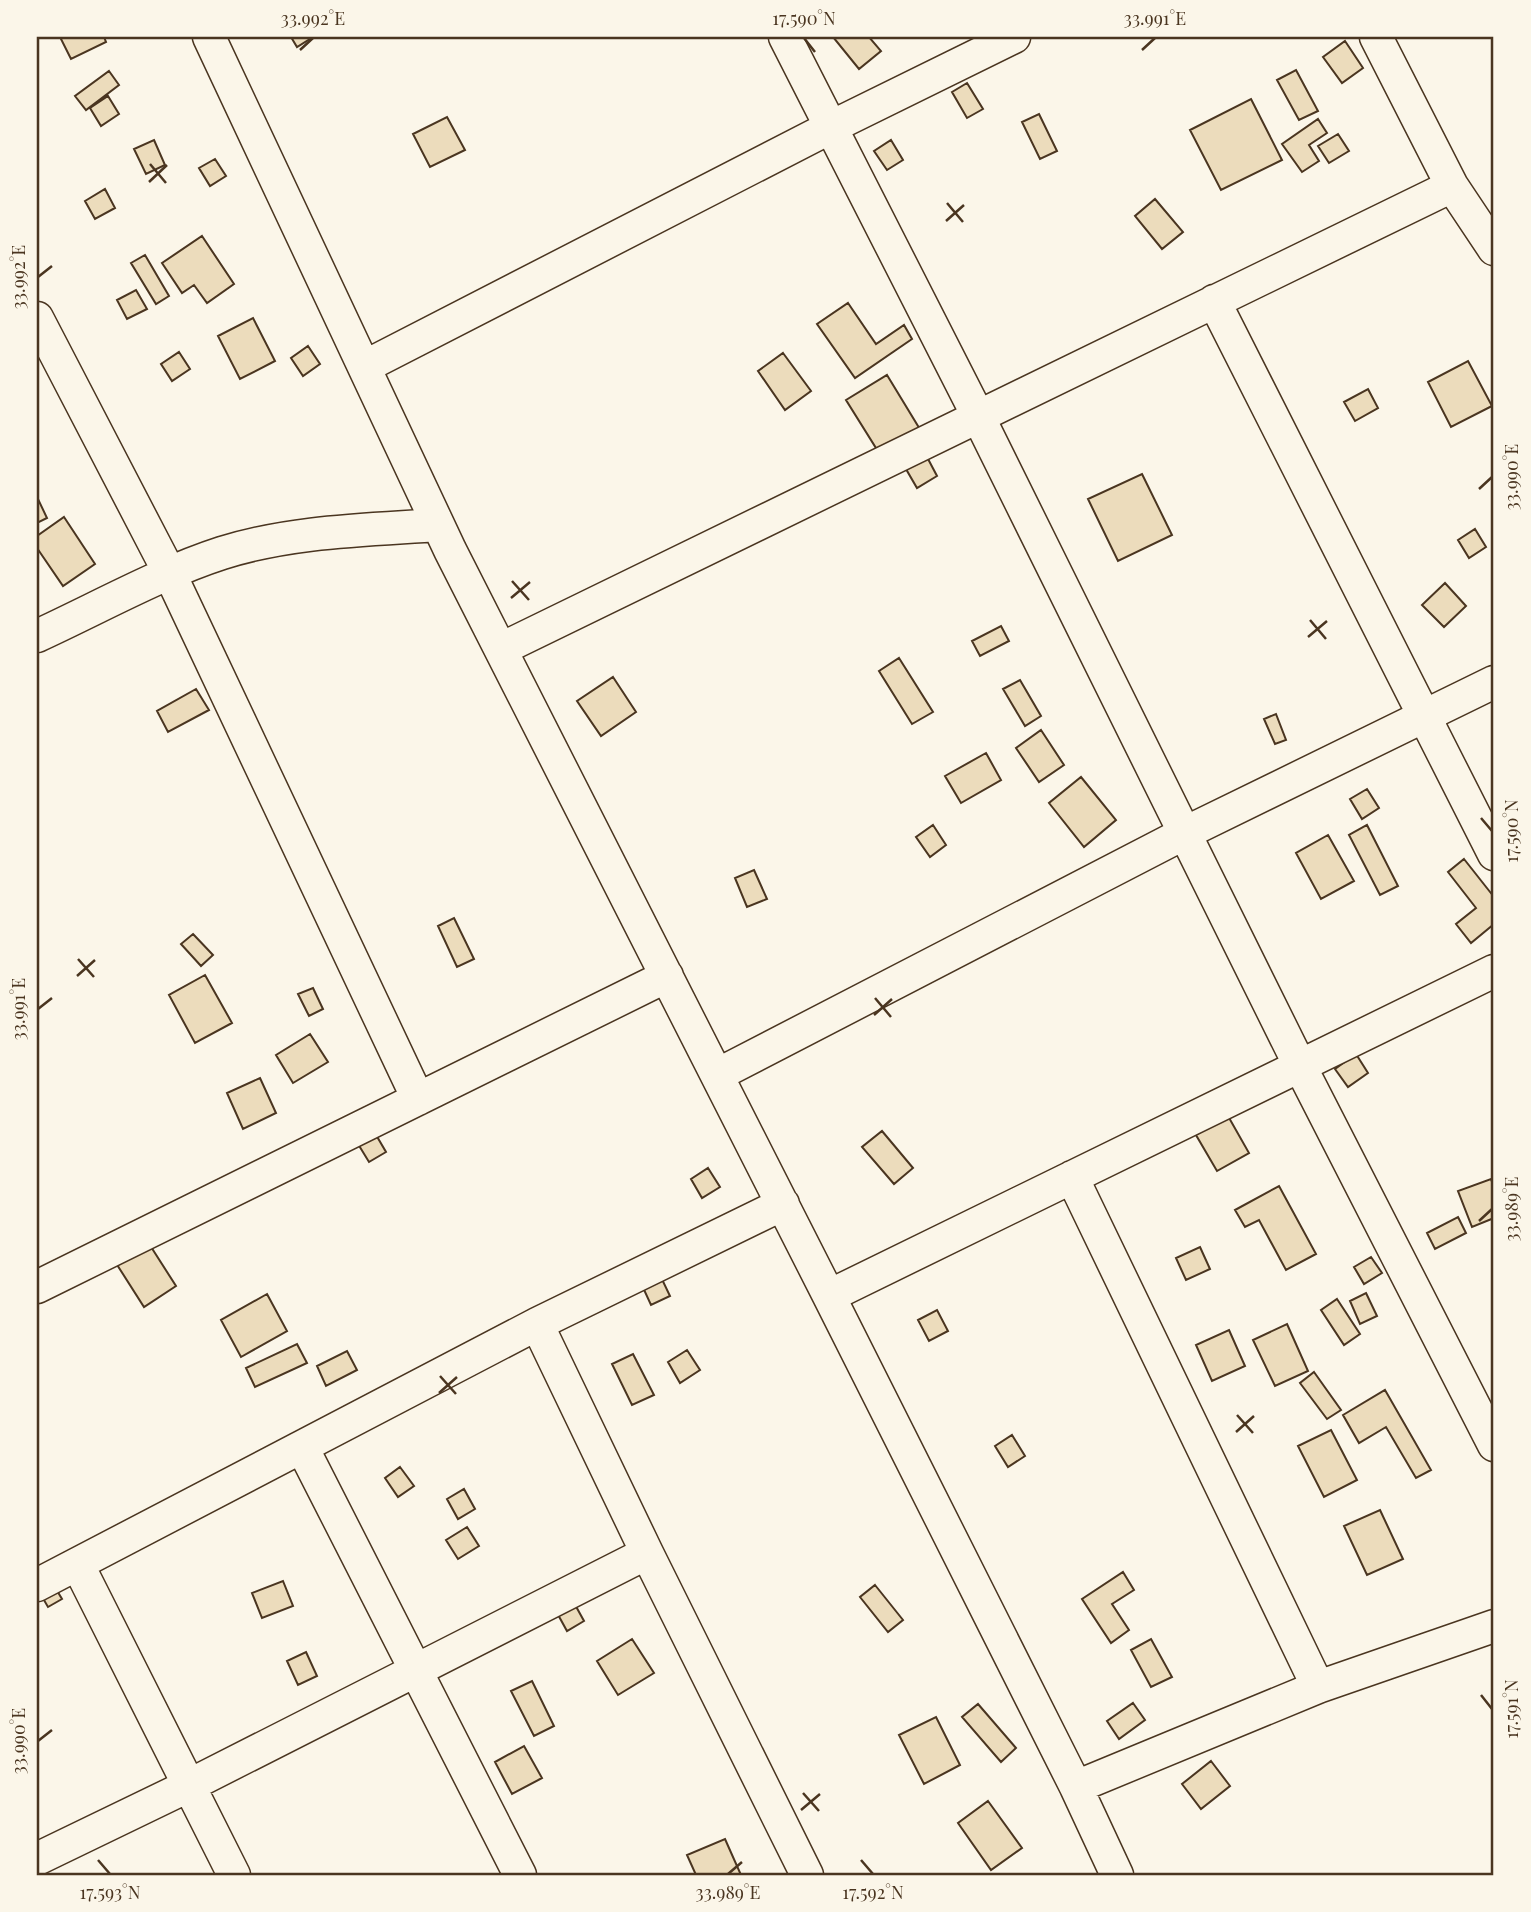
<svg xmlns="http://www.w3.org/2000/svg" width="1531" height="1912" viewBox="0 0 1531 1912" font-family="'Playfair Display',serif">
<rect width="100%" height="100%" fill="#fbf6e9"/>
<path fill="#ecdcbc" stroke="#4a3520" stroke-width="2" d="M60 37H104L106 42 71 59Z
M291 37H313L297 47Z
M833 37H869L881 51 859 69Z
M1345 41 1363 68 1342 83 1323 57Z
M1296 70 1318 111 1299 120 1277 80Z
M109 71 119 85 86 110 75 96Z
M967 83 983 109 967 118 952 92Z
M108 96 119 114 101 126 90 108Z
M1251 99 1282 160 1221 190 1190 130Z
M1039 114 1057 151 1040 159 1022 122Z
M447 117 465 150 430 167 413 134Z
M1318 119 1327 133 1309 145 1319 161 1302 172 1282 144Z
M1338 134 1349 151 1329 163 1318 146Z
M154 140 165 165 146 174 134 149Z
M891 140 903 160 887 170 874 151Z
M215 159 226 176 210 186 199 168Z
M105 189 115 208 95 219 85 201Z
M1155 199 1183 232 1162 249 1135 216Z
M202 236 234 284 207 303 194 285 182 293 162 263Z
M145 255 169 296 156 304 131 263Z
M136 290 147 309 127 319 117 300Z
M848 303 876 344 904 325 912 339 855 378 817 324Z
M253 318 275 361 240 379 218 336Z
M308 346 320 364 303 376 291 358Z
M179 352 190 369 172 381 161 364Z
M783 353 811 391 785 410 758 371Z
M1468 361 1492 406 1451 427 1428 382Z
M887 375 921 431 881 456 846 400Z
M1368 389 1378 408 1355 421 1344 402Z
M927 457 937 476 917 488 906 469Z
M1142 474 1172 535 1118 561 1088 499Z
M37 497 47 518 37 523Z
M64 517 95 564 63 586 37 548V536Z
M1475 529 1486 547 1469 558 1458 540Z
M1445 583 1466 606 1444 627 1422 605Z
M1001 626 1009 641 980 656 972 641Z
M899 658 933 712 912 724 879 671Z
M613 677 636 712 601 736 577 701Z
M1020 680 1041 716 1025 726 1003 689Z
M196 689 209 710 168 732 157 711Z
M1276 714 1286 740 1275 744 1264 719Z
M1041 730 1064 765 1039 782 1016 748Z
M986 753 1001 780 961 803 945 776Z
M1081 777 1116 820 1084 847 1049 803Z
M1367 789 1379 808 1362 819 1350 799Z
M933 825 946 845 930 857 916 837Z
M1367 825 1398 886 1380 895 1349 835Z
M1328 835 1354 881 1321 899 1296 853Z
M1464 859 1494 897V924L1471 943 1456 924 1476 908 1448 872Z
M754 870 767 899 747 907 735 878Z
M454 918 474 959 457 967 438 926Z
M193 934 213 955 201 966 181 944Z
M205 975 232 1023 195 1043 169 995Z
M313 988 323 1009 309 1016 298 994Z
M310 1034 328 1062 293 1083 276 1055Z
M1356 1054 1368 1073 1348 1087 1335 1069Z
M260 1078 276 1113 243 1129 227 1093Z
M1228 1116 1249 1153 1217 1171 1196 1135Z
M372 1128 386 1152 369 1162 355 1139Z
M882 1131 913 1168 894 1184 862 1147Z
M708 1168 720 1187 702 1198 691 1179Z
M1491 1179 1494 1188V1218L1472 1227 1458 1191Z
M1279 1186 1316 1254 1286 1270 1259 1220 1245 1227 1235 1210Z
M1458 1217 1466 1233 1435 1249 1427 1233Z
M146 1239 176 1286 144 1307 114 1260Z
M1200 1247 1210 1269 1186 1280 1176 1258Z
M1371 1257 1382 1273 1364 1284 1354 1267Z
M659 1273 670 1296 651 1305 640 1281Z
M1366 1293 1377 1316 1360 1324 1350 1301Z
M267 1294 287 1331 241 1357 221 1320Z
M1337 1299 1360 1334 1344 1345 1321 1310Z
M937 1310 948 1331 929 1341 918 1320Z
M1287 1324 1308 1371 1275 1386 1253 1340Z
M1229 1330 1245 1366 1212 1381 1196 1345Z
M297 1344 307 1363 255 1387 246 1368Z
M687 1350 700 1370 680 1383 668 1362Z
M347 1351 357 1370 326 1386 317 1366Z
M633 1354 654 1395 632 1405 612 1364Z
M1314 1372 1341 1410 1327 1419 1300 1383Z
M1385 1390 1431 1470 1416 1478 1386 1427 1359 1443 1343 1415Z
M1331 1430 1357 1480 1324 1497 1298 1446Z
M1012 1435 1025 1456 1008 1467 995 1446Z
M400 1467 414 1486 398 1497 385 1478Z
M464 1489 475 1509 458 1519 447 1499Z
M1380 1510 1403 1559 1367 1575 1344 1526Z
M467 1527 479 1546 458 1559 446 1540Z
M1123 1572 1134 1590 1112 1604 1129 1630 1111 1643 1082 1599Z
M50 1579 62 1599 48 1607 37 1588Z
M283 1581 293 1606 262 1618 252 1593Z
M875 1585 903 1620 888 1632 860 1597Z
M573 1601 584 1621 567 1631 556 1611Z
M632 1639 654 1673 618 1695 597 1661Z
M1151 1639 1172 1677 1151 1687 1131 1650Z
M306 1652 317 1676 298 1685 287 1661Z
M532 1681 554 1726 534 1736 511 1691Z
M1133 1703 1145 1720 1119 1739 1107 1721Z
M978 1704 1016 1748 1001 1762 962 1717Z
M936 1717 960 1765 924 1784 899 1735Z
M524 1746 542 1778 512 1794 495 1762Z
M1211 1761 1230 1786 1201 1809 1182 1784Z
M988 1801 1022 1848 991 1870 958 1823Z
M725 1839 741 1875H696L687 1855Z"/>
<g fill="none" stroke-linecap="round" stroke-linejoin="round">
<g stroke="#4a3520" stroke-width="35">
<path id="street" d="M209 37 450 550 829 1296 1076 1787 1117 1875
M785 37 978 416 1300 1066 1494 1445
M1376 37 1452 186 1494 249
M1214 301 1494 854
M37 318 170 574 418 1099
M364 367 831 127 1014 37
M37 636C96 609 160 573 222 553 292 531 366 530 438 525
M501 649 1452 186
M717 1075 1185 833 1494 682
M1072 1177 1318 1687
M37 1287 667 976
M829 1296 1494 971
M537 1324 647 1553 807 1875
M302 1447 520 1875
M78 1565 234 1875
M37 1585 537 1324 783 1204
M1076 1787 1318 1687 1494 1626
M37 1859 190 1785 647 1553"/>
</g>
<use href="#street" stroke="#fbf6e9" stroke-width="32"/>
</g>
<path fill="none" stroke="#4a3520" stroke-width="2.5" d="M804 38 815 52M300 50 313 38M1142 50 1155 38M150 164 166 183M149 182 167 165M947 203 963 222M946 221 964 205M38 277 52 266M1479 489 1492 477M512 581 529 600M511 598 530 582M1310 620 1326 639M1308 637 1327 621M1481 818 1492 831M78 959 94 977M77 976 95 960M875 998 891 1017M38 1009 52 998M874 1015 892 999M1479 1221 1492 1209M440 1376 456 1394M439 1393 457 1377M1237 1415 1253 1433M1236 1432 1254 1416M1481 1695 1492 1709M38 1741 52 1730M803 1793 819 1811M801 1810 820 1794M98 1860 110 1874M861 1860 873 1874M728 1874 742 1862"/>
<rect width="1531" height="1912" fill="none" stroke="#fbf6e9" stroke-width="77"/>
<rect x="38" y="38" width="1454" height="1836" fill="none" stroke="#4a3520" stroke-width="2.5"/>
<g font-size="18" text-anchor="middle" fill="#4a3520">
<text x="313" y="25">33.992°E</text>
<text x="804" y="25">17.590°N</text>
<text x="1155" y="25">33.991°E</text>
<text transform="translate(19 277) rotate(-90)" y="6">33.992°E</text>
<text transform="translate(1512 477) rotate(-90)" y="6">33.990°E</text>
<text transform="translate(1512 831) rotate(-90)" y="6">17.590°N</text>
<text transform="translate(19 1009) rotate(-90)" y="6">33.991°E</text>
<text transform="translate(1512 1209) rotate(-90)" y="6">33.989°E</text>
<text transform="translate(1512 1709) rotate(-90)" y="6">17.591°N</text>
<text transform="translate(19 1741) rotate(-90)" y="6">33.990°E</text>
<text x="110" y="1899">17.593°N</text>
<text x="728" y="1899">33.989°E</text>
<text x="873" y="1899">17.592°N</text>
</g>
</svg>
